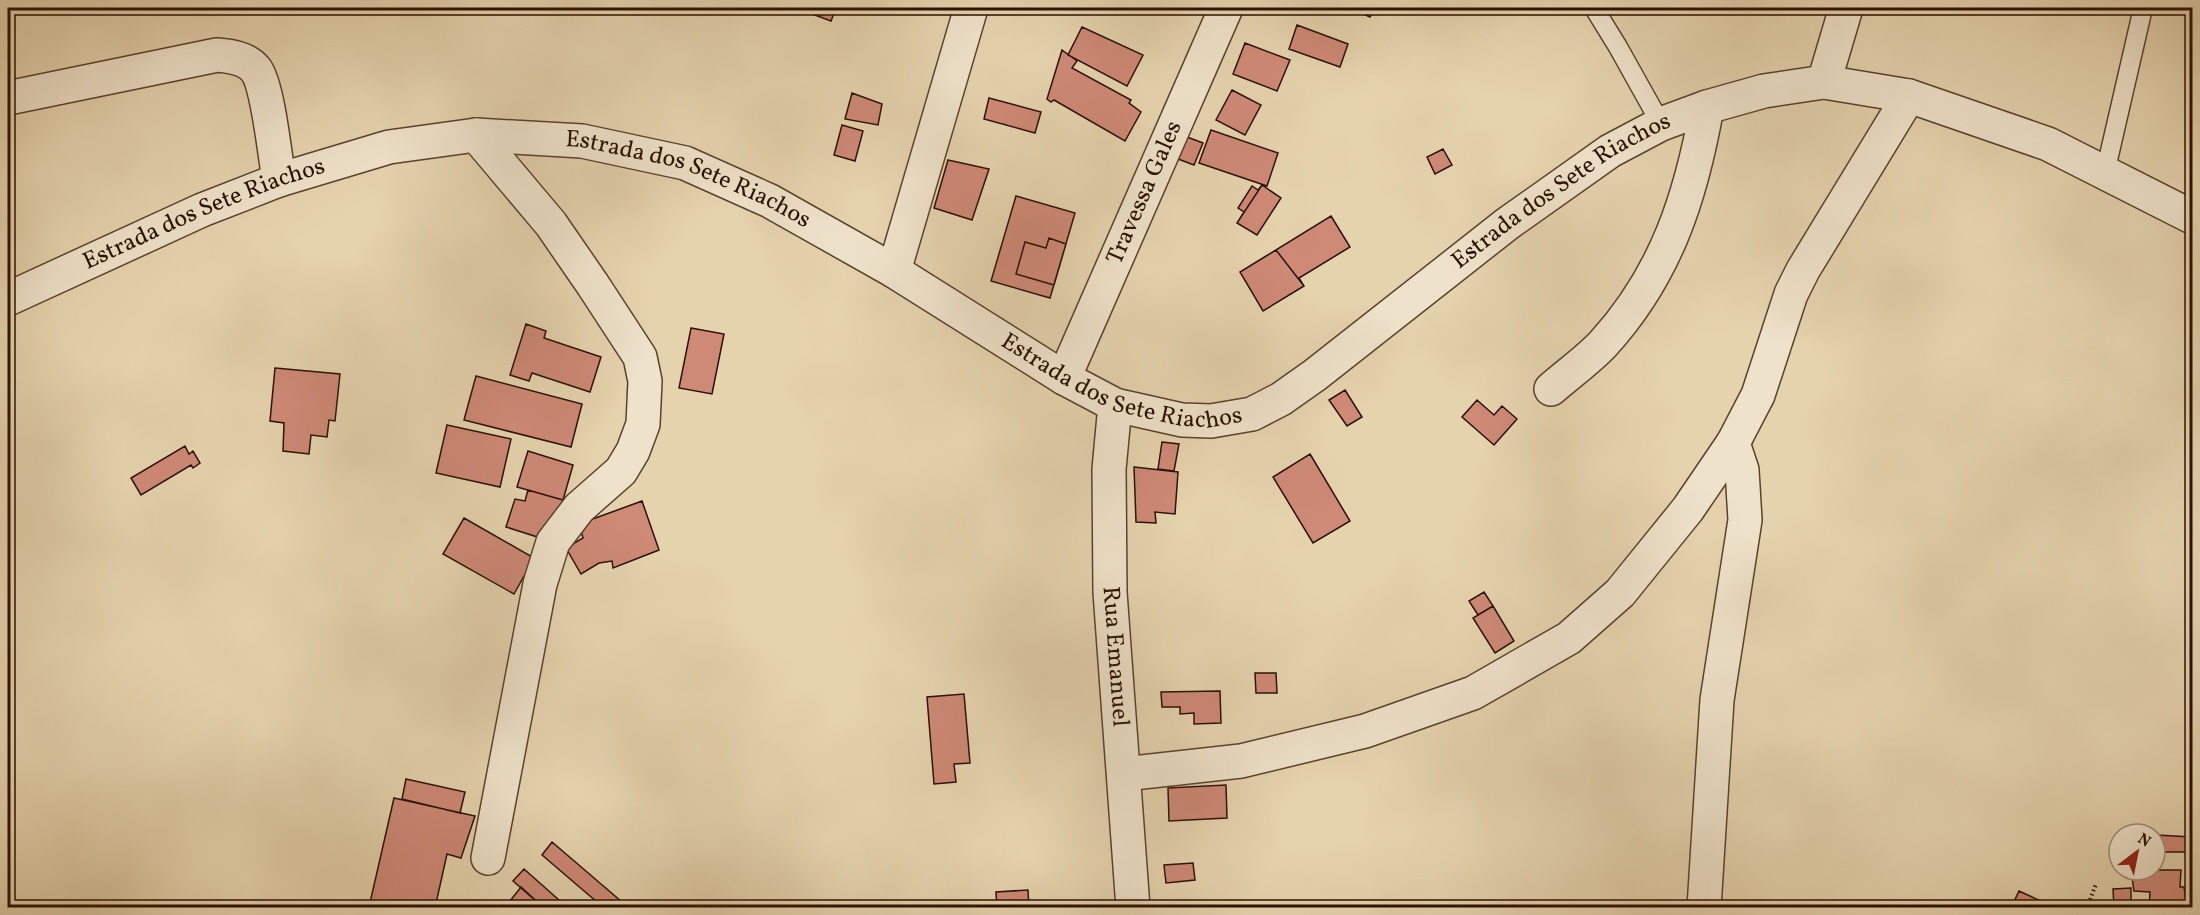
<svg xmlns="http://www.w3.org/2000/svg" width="2200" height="915" viewBox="0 0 2200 915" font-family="Vollkorn,serif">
<rect width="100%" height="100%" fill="#e5d3ae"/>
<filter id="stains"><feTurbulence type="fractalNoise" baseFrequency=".00333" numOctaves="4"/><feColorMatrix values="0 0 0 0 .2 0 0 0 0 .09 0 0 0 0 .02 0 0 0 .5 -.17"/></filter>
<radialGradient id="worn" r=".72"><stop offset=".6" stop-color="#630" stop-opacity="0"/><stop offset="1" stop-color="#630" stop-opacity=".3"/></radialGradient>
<path fill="#ce8977" stroke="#2a1101" stroke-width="1.5" d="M796 8H836L831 21Z
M1350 8H1375L1370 17Z
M1297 25 1348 44 1340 67 1289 49Z
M1082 27 1143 55 1127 86 1068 55Z
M1245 43 1290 60 1277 91 1233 74Z
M1062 50 1077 61 1072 68 1131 100 1129 103 1141 112 1125 141 1054 100 1051 102 1047 99Z
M1232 90 1261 105 1245 135 1216 120Z
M852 93 882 104 878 125 845 119Z
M989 98 1041 112 1035 133 984 119Z
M842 125 863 131 855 161 834 155Z
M1211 130 1278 153 1267 186 1199 163Z
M1179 134 1203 143 1194 165 1170 156Z
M1443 149 1452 165 1435 174 1427 157Z
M948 160 989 169 972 220 934 208Z
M1262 185 1281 198 1257 235 1237 223 1244 212 1238 208 1252 186 1258 190Z
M1262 185 1281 198 1257 235 1237 223Z
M1016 196 1075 213 1050 298 991 281Z
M1331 216 1350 247 1299 278 1304 286 1263 311 1240 272Z
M1049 238 1066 244 1054 285 1016 274 1025 242 1046 248Z
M1276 250 1304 286 1263 311 1240 272Z
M526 324 546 331 544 338 601 357 590 392 532 373 529 381 510 375Z
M691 328 724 334 712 394 679 388Z
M275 368 340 374 335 421 329 420 327 437 311 435 309 454 283 451 284 423 270 421Z
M476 376 582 404 571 447 464 420Z
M1345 390 1362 417 1347 426 1329 400Z
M1477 400 1494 415 1502 406 1517 419 1494 445 1462 417Z
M447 425 511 439 500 487 436 473Z
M1162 442 1179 444 1174 471 1158 469Z
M185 446 189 454 193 451 200 463 193 468 191 465 141 495 131 478Z
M528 451 573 465 563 500 517 487Z
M1310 454 1350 521 1313 543 1273 477Z
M1134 467 1178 472 1175 514 1155 512 1156 523 1136 522Z
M528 490 563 500 550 541 506 527 515 499 525 501Z
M642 501 659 550 613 568 612 561 599 563 581 574 566 548 583 538 579 524Z
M464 518 534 558 514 594 443 554Z
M1484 592 1493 606 1478 615 1469 601Z
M1493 606 1514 641 1495 653 1473 618Z
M1255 673H1276L1277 693H1256Z
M1220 691 1221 723 1194 724V713L1180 714V707H1162L1161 692Z
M964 694 970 763 954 764 956 782 934 784 927 697Z
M406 779 465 792 460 813 402 799Z
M1226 785 1227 818 1169 821 1168 788Z
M394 798 475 816 461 858 447 854 435 908 369 907Z
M2156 835 2192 837V852H2155Z
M552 842 629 908H604L542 855Z
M1193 863 1195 880 1166 883 1164 865Z
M524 869 568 908H544L513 881Z
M2131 870H2181L2180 887H2184L2187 908H2149L2150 892 2134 891Z
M521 887 544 908H518L510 901Z
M2131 888V908H2114L2113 889Z
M1028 890 1029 908H997L996 892Z
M2019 891 2056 908H2011Z"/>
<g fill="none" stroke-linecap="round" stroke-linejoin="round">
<g stroke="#59422c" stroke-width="21">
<path id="service" d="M1594 8 1618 47 1661 124
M2105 173 2143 8"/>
</g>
<g stroke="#59422c" stroke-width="36">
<g id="minor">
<path d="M1824 82 1846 8"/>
<path d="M8 98 217 55C230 56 247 58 256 70 268 86 275 157 279 180"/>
<path d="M476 135 551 224 593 285 640 357 645 381 643 424 633 451 621 471 579 508 553 542 540 584 488 858"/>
<path d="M894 271 971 8"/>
<path id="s1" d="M1064 378 1226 8"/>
<path d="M1551 389C1568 374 1588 360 1603 344 1666 275 1691 197 1707 107"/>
<path id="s2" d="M1115 405 1109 469 1110 592 1133 908"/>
<path d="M1124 774 1241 761 1365 731 1473 693 1569 638 1620 593 1688 509 1733 443 1758 395 1791 294 1803 270 1909 96"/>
<path d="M1704 908 1717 700 1745 520 1742 470 1733 443"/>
</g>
</g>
<g stroke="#59422c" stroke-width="36">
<g id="tertiary">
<path id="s3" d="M8 299 202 210 279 180 389 147 476 135 582 141 685 163 770 201 894 271 1064 378 1115 405 1182 420 1211 421 1252 414 1281 399 1315 375 1507 224 1610 151 1661 124 1707 107 1764 91 1824 82 1909 96 2048 144 2192 217"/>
</g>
</g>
<path stroke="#2a1101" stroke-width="4" stroke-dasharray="1.5 3" stroke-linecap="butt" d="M2087 908 2096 884"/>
<use href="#service" stroke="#eee2ca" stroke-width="18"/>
<use href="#minor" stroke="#eee2ca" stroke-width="33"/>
<use href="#tertiary" stroke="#eee2ca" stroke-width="33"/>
</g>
<g text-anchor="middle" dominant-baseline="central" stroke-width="4.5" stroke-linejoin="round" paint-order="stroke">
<g font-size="24" fill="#2a1101" stroke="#eee2ca">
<text stroke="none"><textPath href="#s3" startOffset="718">Estrada dos Sete Riachos</textPath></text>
<text stroke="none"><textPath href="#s1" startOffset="202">Travessa Gales</textPath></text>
<text stroke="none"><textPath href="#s3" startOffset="1726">Estrada dos Sete Riachos</textPath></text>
<text stroke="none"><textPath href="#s3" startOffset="214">Estrada dos Sete Riachos</textPath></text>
<text stroke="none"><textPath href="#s3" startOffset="1204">Estrada dos Sete Riachos</textPath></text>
<text stroke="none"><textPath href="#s2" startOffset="252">Rua Emanuel</textPath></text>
</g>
</g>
<rect width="2200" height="915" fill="none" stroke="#e5d3ae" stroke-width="30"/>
<rect x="9" y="9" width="2182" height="897" fill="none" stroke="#2a1101" stroke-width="3"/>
<rect x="15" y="15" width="2170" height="885" fill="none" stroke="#2a1101" stroke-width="1.5"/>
<g transform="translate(2137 852) rotate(32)"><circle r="28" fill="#eee2ca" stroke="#a08e7a" stroke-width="1.5"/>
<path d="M0-4.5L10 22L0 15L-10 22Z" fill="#8f2418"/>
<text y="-9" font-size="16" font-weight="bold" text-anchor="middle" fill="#2a1101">N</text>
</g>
<rect width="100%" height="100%" filter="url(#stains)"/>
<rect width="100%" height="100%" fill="url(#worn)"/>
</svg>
